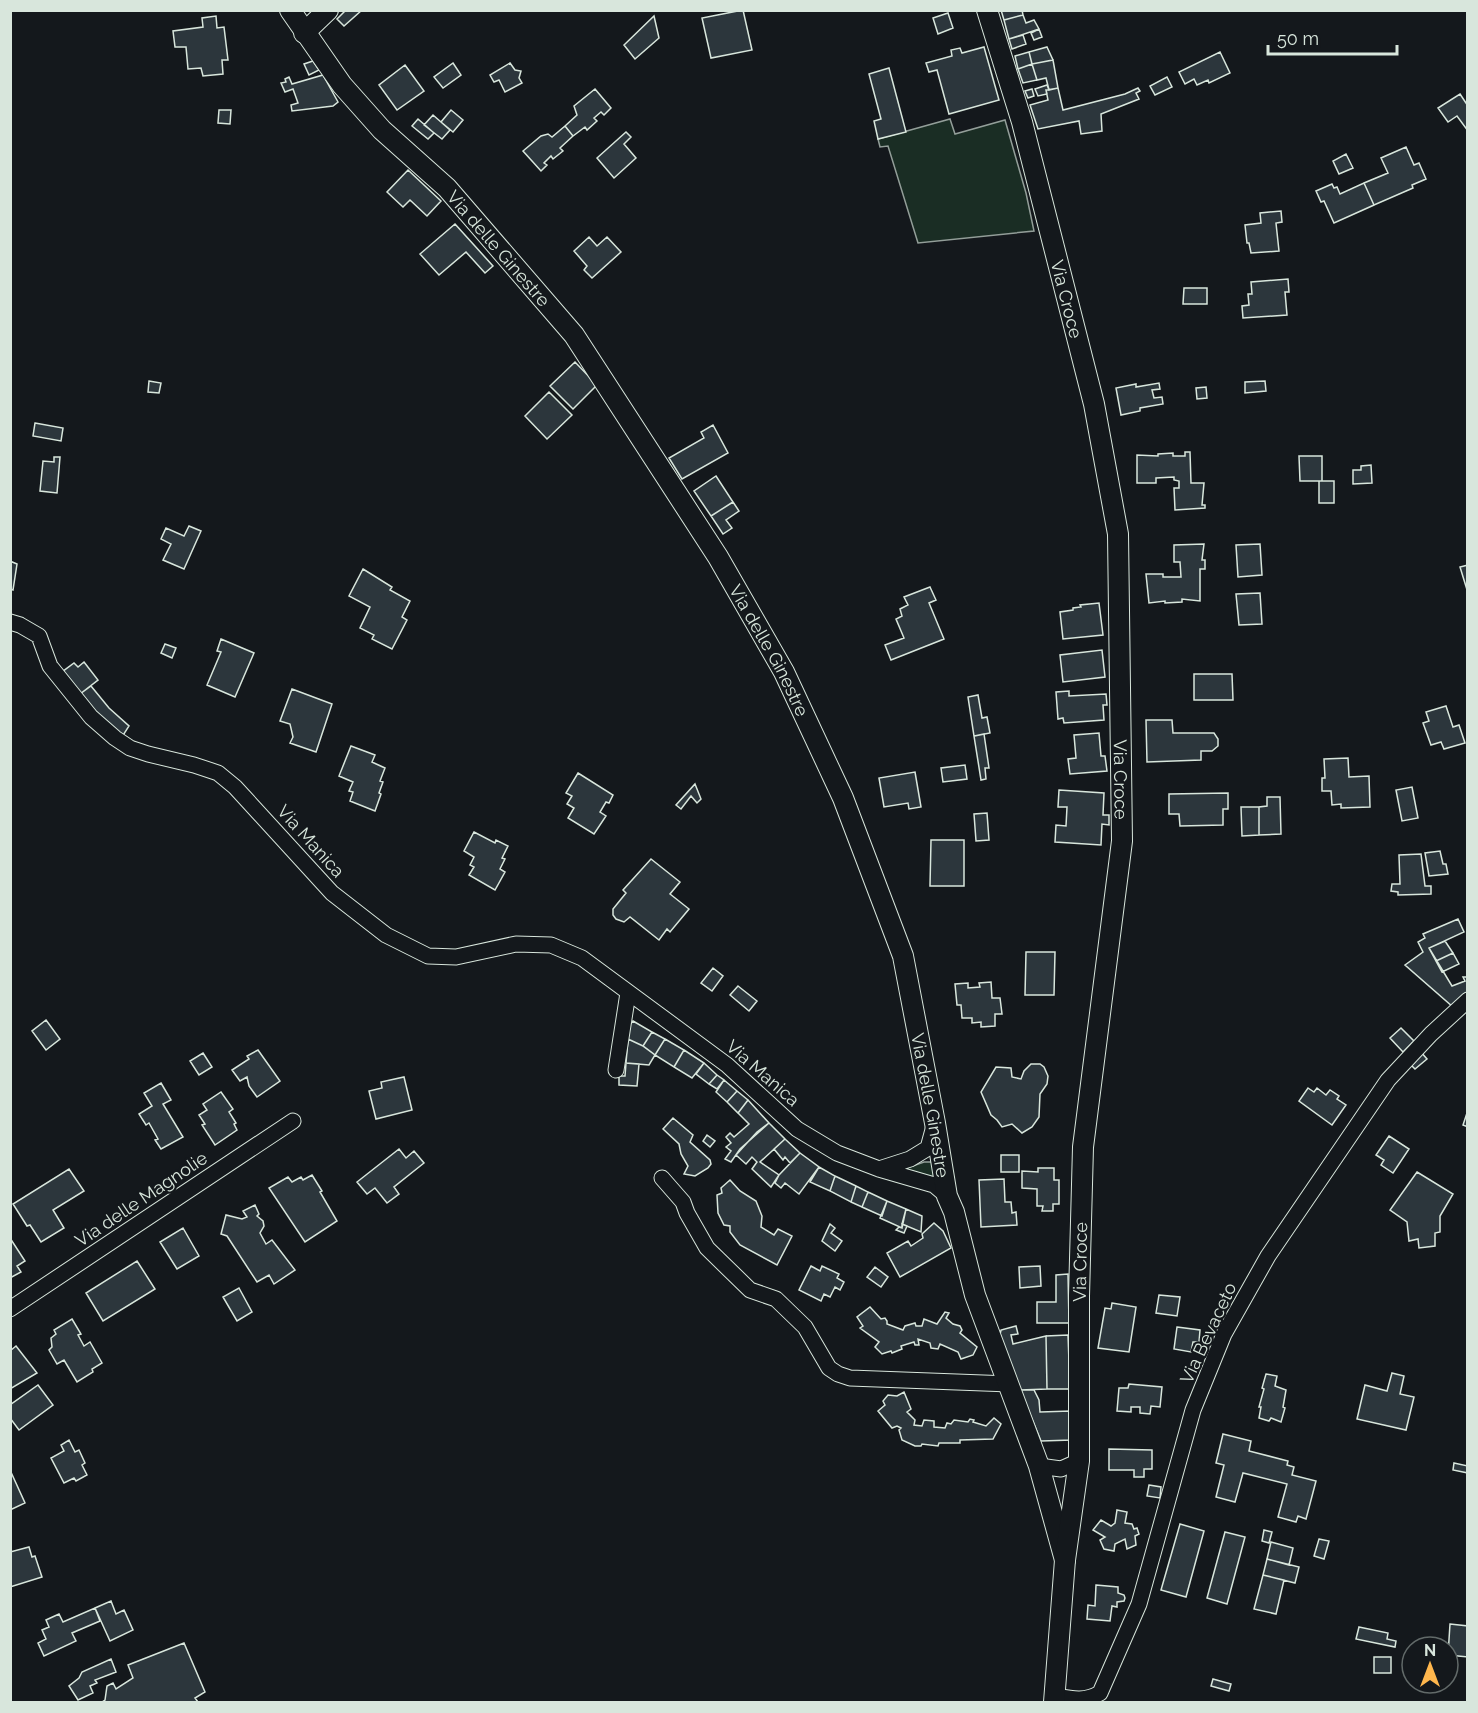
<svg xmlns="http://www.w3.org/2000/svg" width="1478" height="1713" viewBox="0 0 1478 1713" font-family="Raleway,sans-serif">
<rect width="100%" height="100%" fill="#14181c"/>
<path fill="#1a2d24" stroke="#939e99" stroke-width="1.5" d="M950 119 955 134 1005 120 1026 193 1034 231 918 243 888 146 880 147 878 139Z
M924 1162H935L937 1176 927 1178 904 1169Z"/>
<path fill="#2c363c" stroke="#d8e6dc" stroke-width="1.5" d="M346 10H362L344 26 337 19Z
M743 10 752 50 711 58 702 18Z
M1001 10H1022L1023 15 1004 20Z
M948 13 953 28 938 34 933 18Z
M1023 15 1026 23 1034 20 1039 29 1009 39 1004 20Z
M216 16 217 28 224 27 228 60H222L223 74 203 76 201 68 188 69 186 47H175L173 31 203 27 202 18Z
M654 16 659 38 635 59 624 45Z
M1039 29 1042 37 1034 40 1031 33Z
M1023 35 1026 44 1012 49 1009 39Z
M984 47 999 100 949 114 937 70 929 72 926 63 952 56 951 50 960 48 962 53Z
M1047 47 1053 60 1032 64 1029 52Z
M1029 52 1032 64 1018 69 1015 56Z
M1220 52 1230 73 1209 83 1208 80 1197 85 1194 79 1185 84 1179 72Z
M1053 60 1058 88 1049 90 1046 78 1037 80 1032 64Z
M313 61 319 70 309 75 304 64Z
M453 63 461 75 443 88 434 77Z
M510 63 515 70 521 71 519 78 522 83 505 92 499 80 494 82 490 75Z
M1032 64 1037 80 1023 83 1018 69Z
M405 65 424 91 397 110 379 85Z
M889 68 906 132 878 139 874 121 881 119 869 74Z
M323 75 338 102 333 106 292 111 291 105 298 103 293 89 285 92 281 83 286 82 285 79 289 77 292 84Z
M1167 77 1172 87 1155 95 1150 86Z
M1047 85 1049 90H1046L1047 94 1038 96 1035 89Z
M1058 88 1063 110 1125 94 1138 88 1140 91 1136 93 1139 99 1101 114 1102 131 1081 134 1079 121 1038 129 1030 105 1048 100 1046 90Z
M595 89 611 108 604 115 601 112 594 118 597 121 587 130 585 127 573 136 565 126 577 115 574 106Z
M1032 89 1034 96 1028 98 1025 91Z
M1460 94 1468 106V131L1457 116 1448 122 1438 108Z
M219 110H231L230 124 218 123Z
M451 110 463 120 453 132 441 122Z
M433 115 450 130 442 139 424 125Z
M418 119 434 133 428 139 412 126Z
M565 126 573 136 560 148 563 151 553 159 551 156 544 163 547 165 541 171 523 151 541 136 548 134 552 137Z
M626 132 631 137 624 144 636 158 614 178 597 158Z
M1406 147 1414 165 1419 163 1426 179 1412 185 1413 188 1374 205 1364 183 1388 173 1381 158Z
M1346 154 1353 168 1339 174 1333 161Z
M408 170 441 201 427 216 410 200 403 207 387 192Z
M1364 183 1374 205 1334 223 1324 201 1321 202 1316 191 1332 184 1334 188 1337 187 1340 194Z
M1281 211 1282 222 1276 223 1279 251 1251 253 1249 243H1247L1245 225 1261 223 1260 213Z
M455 224 493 266 485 273 466 252 439 275 420 254Z
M589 237 597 246 607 237 621 252 592 278 584 270 587 266 574 251Z
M1288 279 1289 292H1285L1287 315 1243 318 1242 306 1249 305 1248 294H1252L1251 282Z
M1184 288H1207V304H1183Z
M575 362 597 385 573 409 550 386Z
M149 381 161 383 159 393 148 392Z
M1265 381 1266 391 1245 393V382Z
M1159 383 1160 389 1152 390 1154 398 1162 397 1163 404 1140 408V411L1121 415 1116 388 1136 384V387Z
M1206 387 1207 398 1197 399 1196 388Z
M549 392 572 415 547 439 525 416Z
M35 423 63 428 61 441 33 436Z
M713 425 728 453 682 479 669 458 704 438 701 432Z
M1185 452H1190L1191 483H1204L1202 505H1205V508L1175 510 1174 488H1179V481L1174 480V477L1156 478V483H1137V455L1158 456V454L1173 453V456H1185Z
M1299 456H1322V481H1300Z
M54 457H60L57 493 40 491 43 461 54 462Z
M1371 465 1372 483 1353 484V470H1361V466Z
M716 476 733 502 711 516 694 491Z
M1319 481H1334V503H1319Z
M733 502 739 511 726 520 732 528 723 534 711 516Z
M189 526 201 531 184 569 163 560 171 544 161 539 166 528 184 536Z
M1204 544 1202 560H1205V569H1200V601L1182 599V602L1165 603V601L1149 603 1146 574H1163V577H1181L1180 562H1174V545Z
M1260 544 1262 575 1238 577 1236 545Z
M10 561 17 564 13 590 10 589Z
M1468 565V593L1460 567Z
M363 569 392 587 390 590 410 601 402 617 407 620 392 649 372 639 374 635 360 628 370 607 349 596Z
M930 587 936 600 929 603 944 639 891 660 885 645 904 638 896 619 902 616 900 609 908 605 904 597Z
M1260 593 1262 624 1239 625 1236 594Z
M1099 603 1103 635 1063 639 1060 612 1073 610V608L1081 607 1080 605Z
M221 639 254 653 235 697 207 685 221 652 217 651Z
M165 644 176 648 172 658 161 653Z
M1102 650 1105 677 1063 682 1060 655Z
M84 662 98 680 80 694 62 672 74 663 78 667Z
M1194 674H1232L1233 700H1194Z
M91 686 109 708 129 726 122 737 99 718 80 694Z
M292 689 332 704 316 752 290 743 293 737 290 724 280 721Z
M1069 691V696L1106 694 1107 705H1103L1104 720 1064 723 1063 718 1058 719 1056 692Z
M978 695 982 718 987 717 990 733 974 736 968 697Z
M1446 706 1453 727 1459 725 1465 743 1444 749 1441 742 1431 745 1423 723 1429 721 1426 712Z
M1146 720H1172L1173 733H1214L1218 739V746L1212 751H1201V760L1147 762Z
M1099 733 1101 756H1105L1107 771 1070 774 1068 759 1076 758 1074 735Z
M984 734 989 768H985L986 779 981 780 974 736Z
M351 746 375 755 372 762 385 768 380 781 383 782 379 793 381 794 375 811 350 801 353 792 349 791 353 782 339 776Z
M1348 758 1349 777 1369 776 1370 807 1341 808V804L1332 805 1331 791H1322V778H1325L1324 759Z
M965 765 967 779 943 782 941 768Z
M915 772 921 807 909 809 908 803 884 807 879 778Z
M578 773 613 795 609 803 606 802 600 812 606 816 594 834 568 818 574 808 567 804 572 796 566 793Z
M695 784 701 799 697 803 691 796 681 809 676 805Z
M1412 787 1418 818 1402 821 1396 790Z
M1059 790 1104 793 1103 815H1109V825L1102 824 1101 845 1055 842 1056 825 1066 826 1067 807H1058Z
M1228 793V809H1223V825L1180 826 1179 814H1169V794Z
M1267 797H1280L1281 834 1259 835V807L1267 806Z
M1241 807H1259V835L1242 836Z
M987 813 989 840 976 841 974 814Z
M474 832 495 843 496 840 508 846 502 858 505 859 500 869 505 872 495 890 469 875 474 867 470 865 474 857 464 851Z
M931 840H964V886H930Z
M1440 851 1443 864H1446L1448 874 1429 876 1425 853Z
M1421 854 1425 886H1431V894L1398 895V892L1391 891 1392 884H1400L1399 855Z
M651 859 680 882 670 894 689 909 670 932 667 929 659 940 630 917 624 922 616 919 613 915V909L626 893 623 890Z
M1458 919 1464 932 1429 948 1452 986 1465 981 1463 977H1468V992L1453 1007 1405 965 1423 952 1418 942 1425 938 1423 934Z
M1445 941 1453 953 1436 961 1429 948Z
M1026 952H1055L1054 995H1025Z
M1453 953 1459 964 1442 972 1436 961Z
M713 968 723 976 712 991 701 983Z
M991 982 992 998H1000L1002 1014H995V1026L981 1027V1022L972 1023V1018H962L961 1005H957L955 984 968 983V988L980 987 979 983Z
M738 986 757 1001 749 1011 730 995Z
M46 1020 60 1039 46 1050 32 1031Z
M633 1021 652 1032 643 1046 628 1039 625 1030Z
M1401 1028 1414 1041 1403 1052 1390 1038Z
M652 1032 665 1039 655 1055 643 1046Z
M628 1039 643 1046 655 1055 649 1065 626 1063Z
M665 1039 684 1050 674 1067 655 1055Z
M258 1050 280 1081 257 1097 249 1086 247 1077 240 1081 232 1070 249 1059 247 1056Z
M684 1050 704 1063 692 1078 674 1067Z
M1420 1051 1427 1059 1415 1069 1408 1062Z
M203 1053 212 1067 199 1075 190 1061Z
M626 1063 639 1064 637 1086 619 1085V1076H625Z
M704 1063 717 1075 709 1084 696 1074Z
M1031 1064H1040L1044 1067 1048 1076 1047 1084 1040 1094 1039 1117 1032 1127 1022 1133 1012 1124 1002 1127 997 1120 991 1115 981 1092 996 1067 1011 1068 1012 1077 1021 1079 1024 1071Z
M717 1075 724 1080 717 1089 709 1084Z
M404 1077 412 1110 376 1119 369 1091 382 1088 381 1082Z
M724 1080 737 1091 727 1102 716 1092Z
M161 1083 171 1100 163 1104 183 1137 161 1149 155 1140 158 1139 149 1123 146 1125 139 1114 152 1106 144 1093Z
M1308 1088 1314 1092 1317 1088 1326 1095 1330 1090 1339 1096 1337 1099 1346 1105 1332 1125 1299 1101Z
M737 1091 748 1100 738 1113 727 1102Z
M221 1092 233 1109 229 1112 236 1123 234 1124 237 1130 215 1145 202 1125 205 1124 199 1115 207 1110 203 1104Z
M748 1100 769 1123 740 1149 731 1162 725 1159 731 1151 726 1147 731 1143 726 1137 730 1133 734 1137 749 1124 738 1113Z
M1467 1113H1468V1127L1463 1125Z
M673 1118 693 1135 690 1142 710 1160 711 1164 708 1168 695 1176 684 1174 688 1166 681 1154 679 1144 663 1129Z
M769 1123 785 1139 760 1162 779 1175 771 1187 752 1169 757 1162 752 1157 746 1164 736 1155 757 1132Z
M707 1135 715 1141 710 1147 703 1141Z
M1389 1136 1409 1149 1393 1173 1381 1165 1384 1160 1376 1155Z
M785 1139 800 1153 790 1163 785 1157 783 1160 774 1149Z
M399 1149 406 1158 414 1151 424 1163 394 1187 399 1194 387 1203 375 1188 367 1194 357 1182Z
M800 1153 819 1167 799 1194 785 1183 781 1188 775 1183 779 1175Z
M1001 1155H1019V1172H1001Z
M819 1167 835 1176 830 1191 810 1182Z
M1038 1168H1054V1180H1059V1204H1053V1211H1042L1043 1206H1037V1189L1022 1188V1171L1038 1172Z
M69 1169 84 1191 53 1210 64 1228 41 1242 30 1225 27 1226 13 1204Z
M1417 1172 1453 1194 1440 1216V1232L1435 1233V1246L1419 1248 1418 1239 1409 1241 1407 1222 1390 1210Z
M312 1175 322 1191 320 1192 337 1221 305 1242 269 1188 288 1177 292 1182 301 1177 303 1180Z
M835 1176 856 1186 851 1202 830 1191Z
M1004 1179 1005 1202H1011L1012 1213 1016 1212 1017 1225 981 1227 979 1180Z
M730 1180 740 1191 756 1201 762 1216 761 1227 774 1235 778 1229 792 1236 777 1265 740 1245 730 1232V1226L724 1225 718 1213 717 1195 722 1193 721 1188Z
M856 1186 868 1192 862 1207 851 1202Z
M868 1192 887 1201 882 1216 862 1207Z
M887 1201 906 1209 902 1228 880 1218Z
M255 1205 259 1214 257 1216 263 1221 264 1226 260 1233 266 1244 272 1240 295 1270 274 1284 269 1275 257 1282 227 1236 221 1234 226 1215 242 1219 247 1217 243 1211Z
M906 1209 922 1216 921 1232 902 1224Z
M934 1223 943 1231 951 1248 900 1277 887 1253 908 1241 911 1246 923 1238 922 1234Z
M830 1224 835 1228 831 1233 842 1241 835 1251 822 1241Z
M902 1224 907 1226 904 1233 896 1230 899 1227 902 1228Z
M183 1228 199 1256 177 1269 160 1242Z
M10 1238 25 1261 17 1266 21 1272 10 1278Z
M137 1261 155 1289 103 1321 86 1293Z
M811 1266 820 1271 822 1266 839 1274 837 1278 844 1282 840 1290 835 1287 830 1297 824 1294 821 1301 799 1290Z
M1040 1266 1041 1286 1020 1288 1019 1267Z
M875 1267 888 1277 881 1287 867 1277Z
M1068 1274 1069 1323H1037V1302H1056V1275Z
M239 1288 252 1312 237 1321 223 1297Z
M1159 1295 1180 1297 1177 1316 1156 1313Z
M1112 1303 1136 1307 1129 1352 1098 1348 1105 1308 1111 1309Z
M870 1307 881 1319 885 1318 887 1321V1324L903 1330 905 1326 915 1323 916 1326H922L924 1319 937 1324 945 1312 949 1313 946 1318 953 1324 960 1326 962 1330 960 1333 977 1347 973 1355 961 1359 958 1352 940 1344 938 1349 931 1348 930 1343 918 1339 919 1345H915L914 1342 901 1346 902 1349 892 1353 891 1351 882 1354 875 1347 879 1342 860 1328 863 1326 857 1317Z
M72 1319 81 1334 78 1335 84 1346 90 1342 102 1363 92 1369 93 1372 77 1382 64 1360 57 1364 49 1350 52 1347 51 1338 56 1334 54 1330Z
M1016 1326 1018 1334 1011 1335 1013 1344 1046 1336 1047 1389 1020 1390 999 1339 1001 1330Z
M1177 1327 1200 1330 1199 1342H1193L1191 1352 1174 1349Z
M1068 1335 1070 1389H1047L1046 1336Z
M16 1346 37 1373 10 1389V1351Z
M1392 1373 1404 1376 1400 1394 1414 1397 1406 1430 1357 1419 1365 1385 1387 1391Z
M1266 1374 1277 1376 1275 1386 1286 1390 1283 1407 1285 1408 1281 1422 1271 1418 1269 1421 1259 1418 1261 1407H1259L1264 1389 1262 1388Z
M1129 1384 1162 1387 1160 1407 1151 1406 1150 1414 1140 1413V1407H1131V1412L1117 1411 1119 1388H1128Z
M38 1385 53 1405 19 1430 10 1418V1405Z
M1020 1390H1034L1039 1400 1040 1412 1071 1411 1072 1440 1041 1441Z
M904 1392 911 1409 907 1412 915 1420 914 1425 922 1426 924 1420 934 1421V1427L945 1428 947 1423 951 1424 954 1420 968 1422 970 1419 974 1420 973 1422 986 1426 994 1418 1001 1424 993 1439 960 1440V1443H939L938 1446 922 1444 921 1446H915L902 1440 899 1430 901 1428 897 1426 892 1428 878 1411 885 1405 883 1401 888 1395 897 1396Z
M1223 1434 1251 1441 1249 1451 1288 1461 1287 1465 1294 1467 1292 1475 1316 1481 1306 1519 1298 1516 1296 1522 1278 1517 1287 1484 1243 1473 1235 1502 1216 1497 1224 1465 1216 1463Z
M69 1440 75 1452 79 1450 85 1463 82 1465 87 1475 76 1481 74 1478 64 1483 51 1458 64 1451 61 1445Z
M1109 1449 1152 1450V1469H1144V1477H1134V1470H1109Z
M1454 1463 1468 1466V1473L1453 1470Z
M10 1470 25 1503 10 1510Z
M1149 1485 1161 1487 1160 1498 1147 1496Z
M1117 1510 1127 1512 1125 1523 1132 1524 1134 1529 1137 1528 1139 1534 1135 1536 1136 1545 1127 1549 1125 1539 1115 1544 1114 1551 1104 1549 1100 1540 1105 1537 1093 1530 1101 1520 1111 1526 1115 1523Z
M1180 1524 1204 1531 1186 1597 1161 1590Z
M1264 1530 1272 1532 1269 1543 1262 1541Z
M1225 1532 1245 1537 1227 1604 1207 1598Z
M1319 1539 1329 1541 1324 1559 1314 1556Z
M1271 1542 1293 1548 1289 1565 1267 1559Z
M29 1547 32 1557 35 1556 42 1577 10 1587V1552Z
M1267 1559 1299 1567 1295 1583 1263 1575Z
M1263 1575 1284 1580 1276 1614 1254 1609Z
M1096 1585 1118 1587V1593L1124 1595 1125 1598 1124 1601 1117 1602V1607L1112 1606 1110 1621 1087 1619 1088 1605 1095 1606Z
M111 1601 116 1614 124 1610 133 1630 110 1641 95 1608Z
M95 1608 100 1621 72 1633 76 1641 44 1656 38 1643 46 1639 42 1630 49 1627 46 1620 59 1614 63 1622Z
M1450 1624 1468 1626V1657L1448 1655Z
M1359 1627 1388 1633 1387 1639 1396 1641 1395 1647 1356 1639Z
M184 1643 205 1692 195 1698 198 1702H102L105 1700 107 1686 113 1683 116 1689 133 1678 128 1665Z
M1374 1657H1391V1673H1374Z
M111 1659 116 1672 95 1680 97 1683 90 1686 93 1693 78 1700 69 1686 79 1678 82 1672Z
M1213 1679 1231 1684 1229 1691 1211 1686Z"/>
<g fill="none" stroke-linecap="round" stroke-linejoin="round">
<g stroke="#d8e6dc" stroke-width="17">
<path id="minor" d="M10 622 20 625 39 636 50 666 91 717 115 738 130 748 148 754 194 765 218 773 235 787 332 893 386 935 428 956 456 957 516 944 551 945 582 958 727 1065 797 1129 837 1153 879 1169 934 1185 947 1196
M616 1070 628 993
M879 1169 910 1159 928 1148 934 1126
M662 1178 683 1202 687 1213 707 1248 750 1290 776 1299 805 1327 829 1368 838 1374 850 1378 1010 1384
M10 1309 293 1121
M1039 1466 1061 1469 1079 1461
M1055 1696C1072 1699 1085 1702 1100 1693L1139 1604 1193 1410 1224 1334 1268 1256 1388 1080 1431 1034 1468 1000"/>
</g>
<g stroke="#d8e6dc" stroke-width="22">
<g id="tertiary">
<path id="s1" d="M290 10 342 85 382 130 447 188 574 335 718 557 784 672 843 798 903 956 935 1123 947 1196 954 1212 975 1295 1039 1466 1065 1560"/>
<path id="s2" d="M987 10 1022 122 1094 404 1118 534 1122 841 1083 1147 1079 1296V1461L1065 1560 1054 1702"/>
<path d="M304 33 328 10"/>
</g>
</g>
<use href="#minor" stroke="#14181c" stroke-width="15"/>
<use href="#tertiary" stroke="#14181c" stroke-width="20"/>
</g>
<g text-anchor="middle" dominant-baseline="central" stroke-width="4.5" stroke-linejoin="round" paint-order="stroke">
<g font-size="18" fill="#d8e6dc" stroke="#14181c">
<text stroke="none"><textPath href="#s1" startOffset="318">Via delle Ginestre</textPath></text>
<text stroke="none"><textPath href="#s2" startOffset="300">Via Croce</textPath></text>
<text stroke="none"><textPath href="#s1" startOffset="804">Via delle Ginestre</textPath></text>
<text stroke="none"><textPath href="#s2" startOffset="786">Via Croce</textPath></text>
<text transform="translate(311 841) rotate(48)">Via Manica</text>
<text transform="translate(763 1073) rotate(41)">Via Manica</text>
<text stroke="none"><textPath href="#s1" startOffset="1290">Via delle Ginestre</textPath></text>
<text transform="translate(141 1199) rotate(-34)">Via delle Magnolie</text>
<text transform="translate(1080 1262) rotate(-89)">Via Croce</text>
<text transform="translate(1208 1333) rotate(-65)">Via Bevaceto</text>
</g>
</g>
<rect width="1478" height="1713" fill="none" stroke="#d8e6dc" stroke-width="24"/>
<g transform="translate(1430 1665)"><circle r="28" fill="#14181c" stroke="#626a69" stroke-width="1.5"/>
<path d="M0-4.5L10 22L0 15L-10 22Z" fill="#ffb74d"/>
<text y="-9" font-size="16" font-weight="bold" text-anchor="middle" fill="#d8e6dc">N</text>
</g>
<path d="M1268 45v9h129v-9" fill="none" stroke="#d8e6dc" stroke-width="3"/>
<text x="1277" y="45" font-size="18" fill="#d8e6dc" stroke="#14181c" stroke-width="4.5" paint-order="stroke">50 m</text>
</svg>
